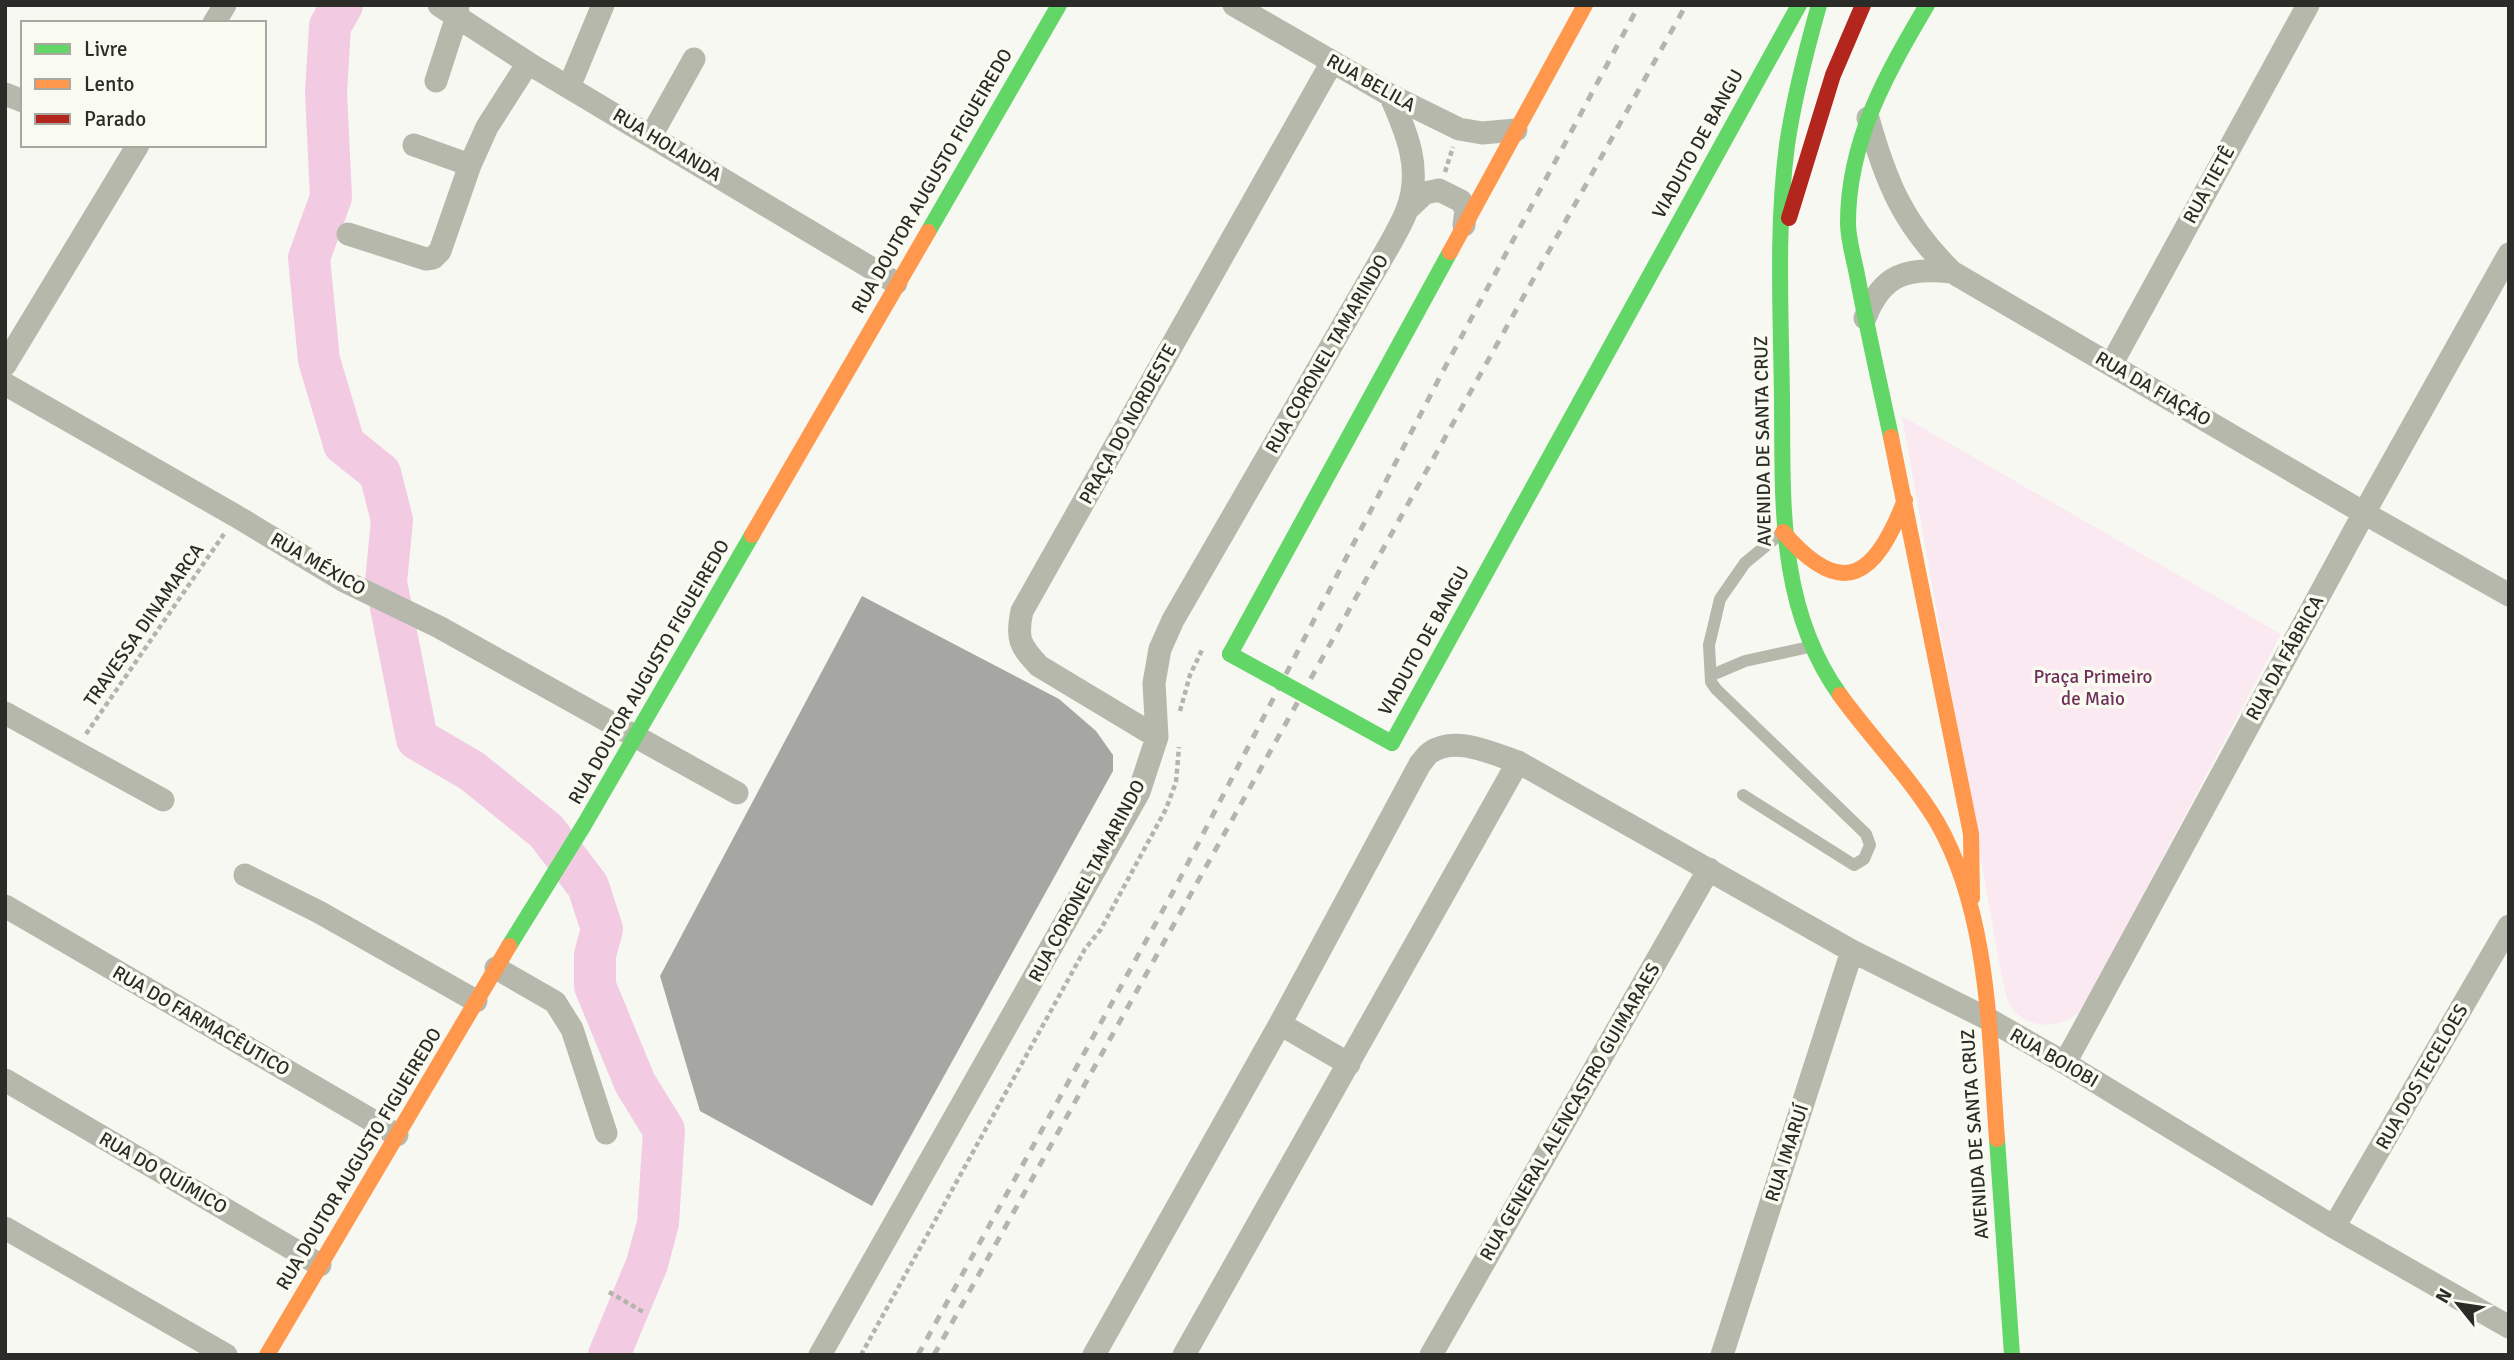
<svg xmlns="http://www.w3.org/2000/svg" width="2514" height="1360" viewBox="0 0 2514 1360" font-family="Signika,sans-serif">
<rect width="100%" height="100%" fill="#f8f8f3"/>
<path fill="#fbe9f1" d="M1902 416 2281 634 2084 1006C2068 1030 2025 1032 2010 1005 2005 996 2004 983 2001 973Z"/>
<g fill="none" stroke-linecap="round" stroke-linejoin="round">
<path stroke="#f2cbe2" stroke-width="42" d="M342 5 330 26 326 93 331 197 309 258 319 360 344 444 380 473 392 520 386 582 417 739 472 771 546 831 588 886 602 929 595 955V986L635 1083 664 1130 658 1223 647 1264 609 1355"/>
</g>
<path fill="#a6a6a2" d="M862 596 1059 699 1096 731 1113 755V771L872 1206 700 1111 660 976Z"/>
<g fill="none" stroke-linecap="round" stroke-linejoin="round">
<path stroke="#b4b5aa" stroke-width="4.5" stroke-dasharray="5 3.5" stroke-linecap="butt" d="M1445 172 1453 147
M1180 711 1190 675 1202 650
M86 734 224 534
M609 1292 645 1313
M861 1355 1085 949 1101 929 1166 809 1176 782 1179 747"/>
<path stroke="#b7b8ac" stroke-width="12" d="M1712 675 1745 661 1809 647
M1743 795 1854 865 1864 859 1870 845 1866 834 1716 689 1711 682 1709 645 1720 599 1745 563 1779 535"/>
<path stroke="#b7b8ac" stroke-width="23" d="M439 5 528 63 896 283
M1234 5 1390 95 1459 129 1482 133 1516 130
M214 23 225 5
M436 81 457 16 458 5
M569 87 603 5
M5 94 23 101
M1868 118C1886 182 1903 224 1952 272L2364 513 2509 595
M651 136 694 59
M414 145 470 165
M1408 209 1425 193 1439 190 1461 201 1466 210 1464 225
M348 234 426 259 433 258 440 251 470 165 487 127 528 63
M1865 318C1882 274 1907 267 1952 272
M5 365 138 145
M2111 365 2308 5
M5 384 236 516 344 581 439 627 737 793
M5 713 163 800
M1157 737 1039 666C1020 646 1016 639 1022 611L1332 62
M1518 762 1852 951 1988 1019 2065 1063 2334 1227 2509 1327
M245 875 319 912 476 1001
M5 906 397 1135
M496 968 555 1002 572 1029 606 1133
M1280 1024 1349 1064
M2065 1063 2364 513 2509 254
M5 1080 320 1265
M2334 1227 2509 926
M5 1228 226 1355
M820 1355 1139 792 1157 737 1154 683 1160 649 1173 620 1390 244C1396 233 1403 221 1407 210 1423 169 1406 131 1390 95
M1094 1355 1280 1024 1420 764C1423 761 1427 754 1431 752 1456 735 1493 754 1518 762L1184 1355
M1431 1355 1709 869
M1722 1355 1852 951"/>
<path stroke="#63d668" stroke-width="16" d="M1819 5C1806 51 1794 97 1787 145 1776 229 1781 314 1782 399 1783 502 1777 607 1840 695
M928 232 1059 5
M1891 437C1880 385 1868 333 1858 280 1855 262 1848 241 1848 223 1848 140 1887 73 1927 5
M1230 654 1450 252
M1392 743 1799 5
M509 946 584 825 752 535
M1997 1139 2012 1355"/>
<path stroke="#ff974d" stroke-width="16" d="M1450 252 1585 5
M1891 437 1971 834 1972 898
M1783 532C1844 603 1876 575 1905 500
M752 535 928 232
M1840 695C1871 738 1910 777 1937 822 1990 914 1989 1036 1997 1139
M267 1355 509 946"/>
<path stroke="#b3261e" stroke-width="16" d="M1789 218 1833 75 1863 5"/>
<path stroke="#b5b5ac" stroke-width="5" stroke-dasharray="9 9" stroke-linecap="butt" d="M918 1355 1174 890 1442 373 1639 5
M934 1355 1686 5"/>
<path stroke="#63d668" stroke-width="16" d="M1230 654 1392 743"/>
</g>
<g text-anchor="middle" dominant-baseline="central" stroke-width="7" stroke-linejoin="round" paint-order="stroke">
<g font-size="19" fill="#2b2b27" stroke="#fafbf0">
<text transform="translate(1371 83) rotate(29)">RUA BELILA</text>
<text transform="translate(1698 144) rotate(-61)">VIADUTO DE BANGU</text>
<text transform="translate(667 145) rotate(31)">RUA HOLANDA</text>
<text transform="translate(932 181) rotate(-60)">RUA DOUTOR AUGUSTO FIGUEIREDO</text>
<text transform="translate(2209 185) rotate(-61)">RUA TIETÊ</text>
<text transform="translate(1327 354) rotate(-60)">RUA CORONEL TAMARINDO</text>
<text transform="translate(2153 389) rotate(30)">RUA DA FIAÇÃO</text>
<text transform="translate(1128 424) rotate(-61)">PRAÇA DO NORDESTE</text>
<text transform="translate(1763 441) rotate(-91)">AVENIDA DE SANTA CRUZ</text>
<text transform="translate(318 564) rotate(30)">RUA MÉXICO</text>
<text transform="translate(144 625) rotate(-55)">TRAVESSA DINAMARCA</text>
<text transform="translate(1424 641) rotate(-61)">VIADUTO DE BANGU</text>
<text transform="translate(2285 658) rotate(-61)">RUA DA FÁBRICA</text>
<text transform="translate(649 672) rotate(-60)">RUA DOUTOR AUGUSTO FIGUEIREDO</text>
<text transform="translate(1087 881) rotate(-62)">RUA CORONEL TAMARINDO</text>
<text transform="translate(201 1021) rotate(30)">RUA DO FARMACÊUTICO</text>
<text transform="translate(2054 1058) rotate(30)">RUA BOIOBI</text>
<text transform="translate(2422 1077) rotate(-60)">RUA DOS TECELOES</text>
<text transform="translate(1570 1112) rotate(-60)">RUA GENERAL ALENCASTRO GUIMARAES</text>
<text transform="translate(1975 1134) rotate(-94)">AVENIDA DE SANTA CRUZ</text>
<text transform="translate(1787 1153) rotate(-72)">RUA IMARUÍ</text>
<text transform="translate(359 1159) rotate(-59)">RUA DOUTOR AUGUSTO FIGUEIREDO</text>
<text transform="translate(163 1173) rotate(30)">RUA DO QUÍMICO</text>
</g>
<g font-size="19" fill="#702f5b" stroke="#fafbf0">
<text x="2093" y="677">Praça Primeiro<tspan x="2093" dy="22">de Maio</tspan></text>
</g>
</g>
<rect width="2514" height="1360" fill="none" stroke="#2b2b27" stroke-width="14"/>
<rect x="21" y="21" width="245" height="126" fill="#fafbf0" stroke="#a7a8a0" stroke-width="2"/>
<rect x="35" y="44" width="35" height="10" fill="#63d668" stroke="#a7a8a0" stroke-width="2"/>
<text x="84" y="56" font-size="21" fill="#2b2b27">Livre</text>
<rect x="35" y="79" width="35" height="10" fill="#ff974d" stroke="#a7a8a0" stroke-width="2"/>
<text x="84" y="91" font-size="21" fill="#2b2b27">Lento</text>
<rect x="35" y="114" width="35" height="10" fill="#b3261e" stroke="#a7a8a0" stroke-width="2"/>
<text x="84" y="126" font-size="21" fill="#2b2b27">Parado</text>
<g transform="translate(2458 1304) rotate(300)" stroke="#fafbf0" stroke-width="5" paint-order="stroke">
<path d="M0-5L12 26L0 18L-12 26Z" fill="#2b2b27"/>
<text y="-10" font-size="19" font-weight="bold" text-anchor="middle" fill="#2b2b27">N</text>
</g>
</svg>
